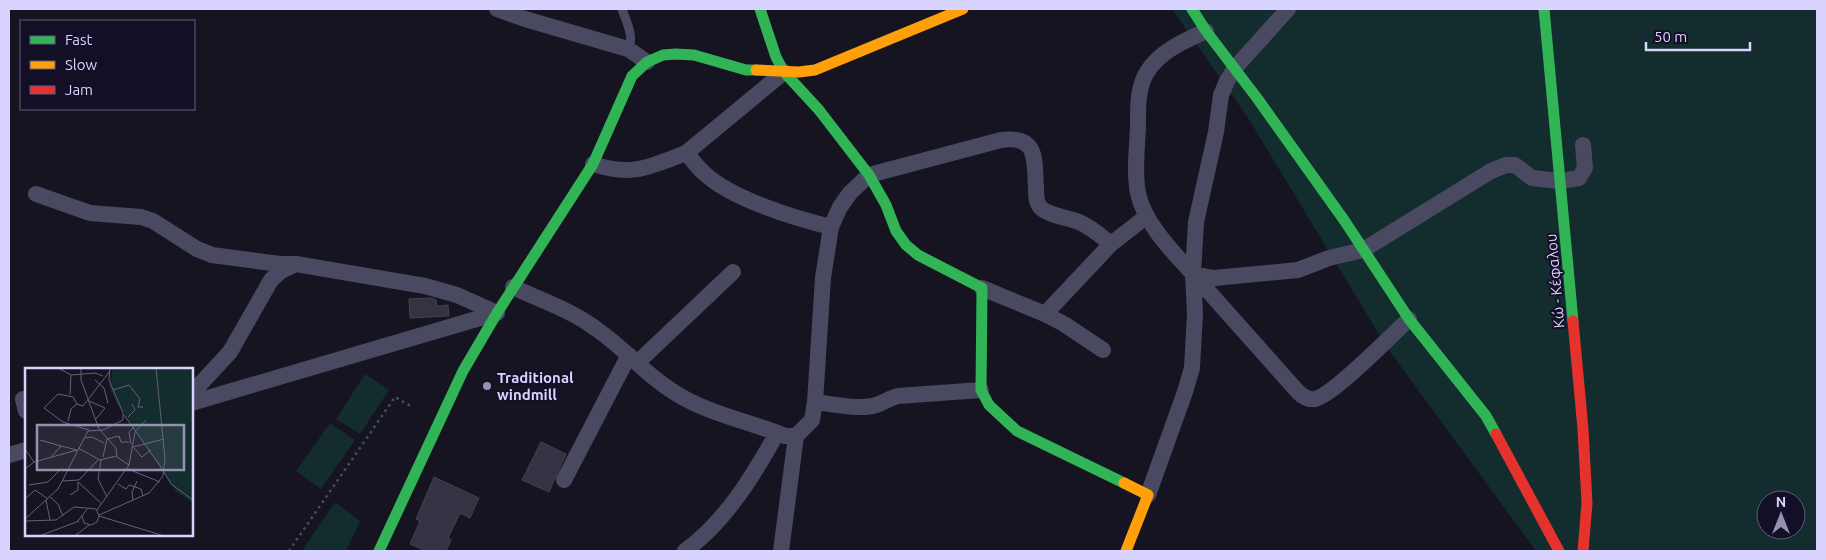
<svg xmlns="http://www.w3.org/2000/svg" width="1826" height="560" viewBox="0 0 1826 560" font-family="Ubuntu,sans-serif">
<rect width="100%" height="100%" fill="#161421"/>
<path fill="#132c2d" fill-rule="evenodd" d="M1172 9H1817V551H1536L1388 349 1248 118ZM1766 500H1796V530H1766Z
M365 374 389 390 360 434 336 419Z
M330 423 355 440 321 489 296 471Z
M335 502 360 521 346 551H302Z"/>
<path fill="#343243" stroke="#433f54" d="M432 298 436 300 437 306 448 305 449 316 410 318 409 299Z
M541 442 566 454 549 492 522 480Z
M434 477 479 498 470 518 460 513 448 538 451 540 446 551H426L410 544 420 521 416 519Z"/>
<g fill="none" stroke-linecap="round" stroke-linejoin="round">
<path stroke="#44505f" stroke-width="2.5" stroke-dasharray="2.5 4" stroke-linecap="butt" d="M289 551 395 397 412 407"/>
<path stroke="#4a4962" stroke-width="9" d="M622 9C626 21 635 37 628 49"/>
<path stroke="#4a4962" stroke-width="16" d="M497 9 525 19 628 49 647 62
M686 153 784 72
M593 164C632 177 649 167 686 153 692 159 697 167 704 173 731 199 795 218 831 227
M36 194 90 213 141 217 153 221 197 249 212 255 280 264H295
M1193 274C1173 252 1144 223 1138 193 1134 172 1137 149 1138 128 1138 110 1137 88 1147 72 1160 51 1184 41 1206 31
M513 287C540 300 571 310 595 328 626 349 649 379 682 397 714 415 751 422 785 436H796
M982 288 1045 314 1111 244
M1045 314 1064 324 1103 350
M1409 319C1393 334 1332 396 1315 399 1308 400 1303 397 1298 392L1193 274 1214 278 1298 270 1329 258 1363 250 1491 171 1506 165H1515L1532 178 1560 181 1579 178 1585 168 1583 145
M637 363 733 272
M191 394 230 352 271 280 281 271 296 264 425 286 457 295 497 313
M23 399 26 411
M815 402 823 278 831 227 840 207 850 193 869 175 1001 140C1039 135 1034 160 1036 188 1036 194 1036 202 1040 207 1047 215 1069 218 1079 222 1091 227 1101 236 1111 244L1147 216
M191 403 497 313
M9 455 26 450
M564 480 629 355
M1148 495 1185 392 1192 368 1195 314 1193 274 1196 222 1216 132 1221 95 1227 81 1235 68 1288 9
M685 551C726 521 753 476 777 433
M781 551 796 436 812 420 815 402C832 404 860 410 876 405 883 403 890 398 898 396L981 390"/>
<path stroke="#30b455" stroke-width="11" d="M760 9 776 57 784 72 819 110 869 175 886 205 896 231 906 245 918 255 982 288 981 390 989 405 1017 431 1124 483
M1192 9 1206 31 1257 98 1344 220 1409 319 1486 416 1496 434
M1544 9 1573 321
M379 551 463 371 497 313 593 164 632 76 647 62 663 55 676 54 694 55 746 70H756"/>
<path stroke="#ff9f0a" stroke-width="11" d="M756 70 799 72 815 70 963 9
M1124 483 1148 495 1126 551"/>
<path stroke="#e5322d" stroke-width="11" d="M1573 321 1583 429 1587 503 1583 551
M1496 434 1559 551"/>
</g>
<circle fill="#9591b1" stroke="#130f26" stroke-width="2" cx="487" cy="386" r="5"/>
<g text-anchor="middle" dominant-baseline="central" stroke-width="4" stroke-linejoin="round" paint-order="stroke">
<g font-size="15" fill="#d9d4ff" stroke="#130f26">
<text transform="translate(1555 281) rotate(-95)">Κώ - Κέφαλου</text>
</g>
<g font-size="15" font-weight="bold" fill="#d9d4ff" stroke="#130f26" text-anchor="start">
<text x="497" y="377">Traditional<tspan x="497" dy="17">windmill</tspan></text>
</g>
</g>
<g transform="translate(25 368)">
<rect width="168" height="168" fill="#161421"/>
<path d="M88 0H167V135L151 123 92 35 84 19Z" fill="#132c2d"/>
<path fill="none" stroke="#64617a" stroke-width="1" d="M33 0 46 7 70 5 78 8M56 0V12L74 61 91 80 92 89 104 97 72 142M70 12 79 20 83 35M88 22 104 17 115 31 113 39H118M45 27 46 7M64 33 80 40 70 52M52 36 48 29 33 26 19 40 38 54 64 62M99 47 138 102M103 49 110 42 107 36M43 53 46 41 52 36 58 38 85 3M60 70 67 69 79 75M15 72 36 78M106 76 104 64 109 59M53 80 75 92 91 88M0 81 9 94M126 82 117 89 108 79 139 71M27 88 36 78 52 82M78 89 82 71 94 68 96 74H104M76 92 73 111 82 129M104 97 110 64 121 52M0 101 9 94 52 82M103 101 135 114M139 104 146 116 168 132M37 113 54 112 74 91M53 114 77 136M93 116 101 121 104 117 116 121 118 128M4 117 23 114 34 103M45 127 53 122V114M25 129 33 136 38 148M0 131 10 122 23 131M21 132 25 152M108 132 107 124 112 113M74 147 124 125 138 108 140 91 131 0M74 148 136 167M0 151 33 121 63 63 78 62 98 52V45L84 12 85 0M0 153 31 152 49 139 62 140M52 154 63 140 71 141 74 148 72 154 66 157 59 155 57 148M17 167 54 153M51 167 64 157"/>
<path fill="#9591b1" fill-opacity="0.15" stroke="#9591b1" stroke-width="2.5" d="M12 57H159V102H12Z"/>
<rect width="168" height="168" fill="none" stroke="#d9d4ff" stroke-width="2.5"/>
</g>
<rect width="1826" height="560" fill="none" stroke="#d9d4ff" stroke-width="20"/>
<rect x="20" y="20" width="175" height="90" fill="#130f26" stroke="#625e7d"/>
<rect x="30" y="36" width="25" height="8" fill="#30b455" stroke="#625e7d"/>
<text x="65" y="45" font-size="15" fill="#d9d4ff">Fast</text>
<rect x="30" y="61" width="25" height="8" fill="#ff9f0a" stroke="#625e7d"/>
<text x="65" y="70" font-size="15" fill="#d9d4ff">Slow</text>
<rect x="30" y="86" width="25" height="8" fill="#e5322d" stroke="#625e7d"/>
<text x="65" y="95" font-size="15" fill="#d9d4ff">Jam</text>
<g transform="translate(1781 515)"><circle r="24" fill="#130f26" stroke="#625e7d"/>
<path d="M0-4L9 19L0 12L-9 19Z" fill="#9591b1"/>
<text y="-8" font-size="14" font-weight="bold" text-anchor="middle" fill="#d9d4ff">N</text>
</g>
<path d="M1646 42v8h104v-8" fill="none" stroke="#d9d4ff" stroke-width="2.5"/>
<text x="1654" y="42" font-size="15" fill="#d9d4ff" stroke="#130f26" stroke-width="4" paint-order="stroke">50 m</text>
</svg>
